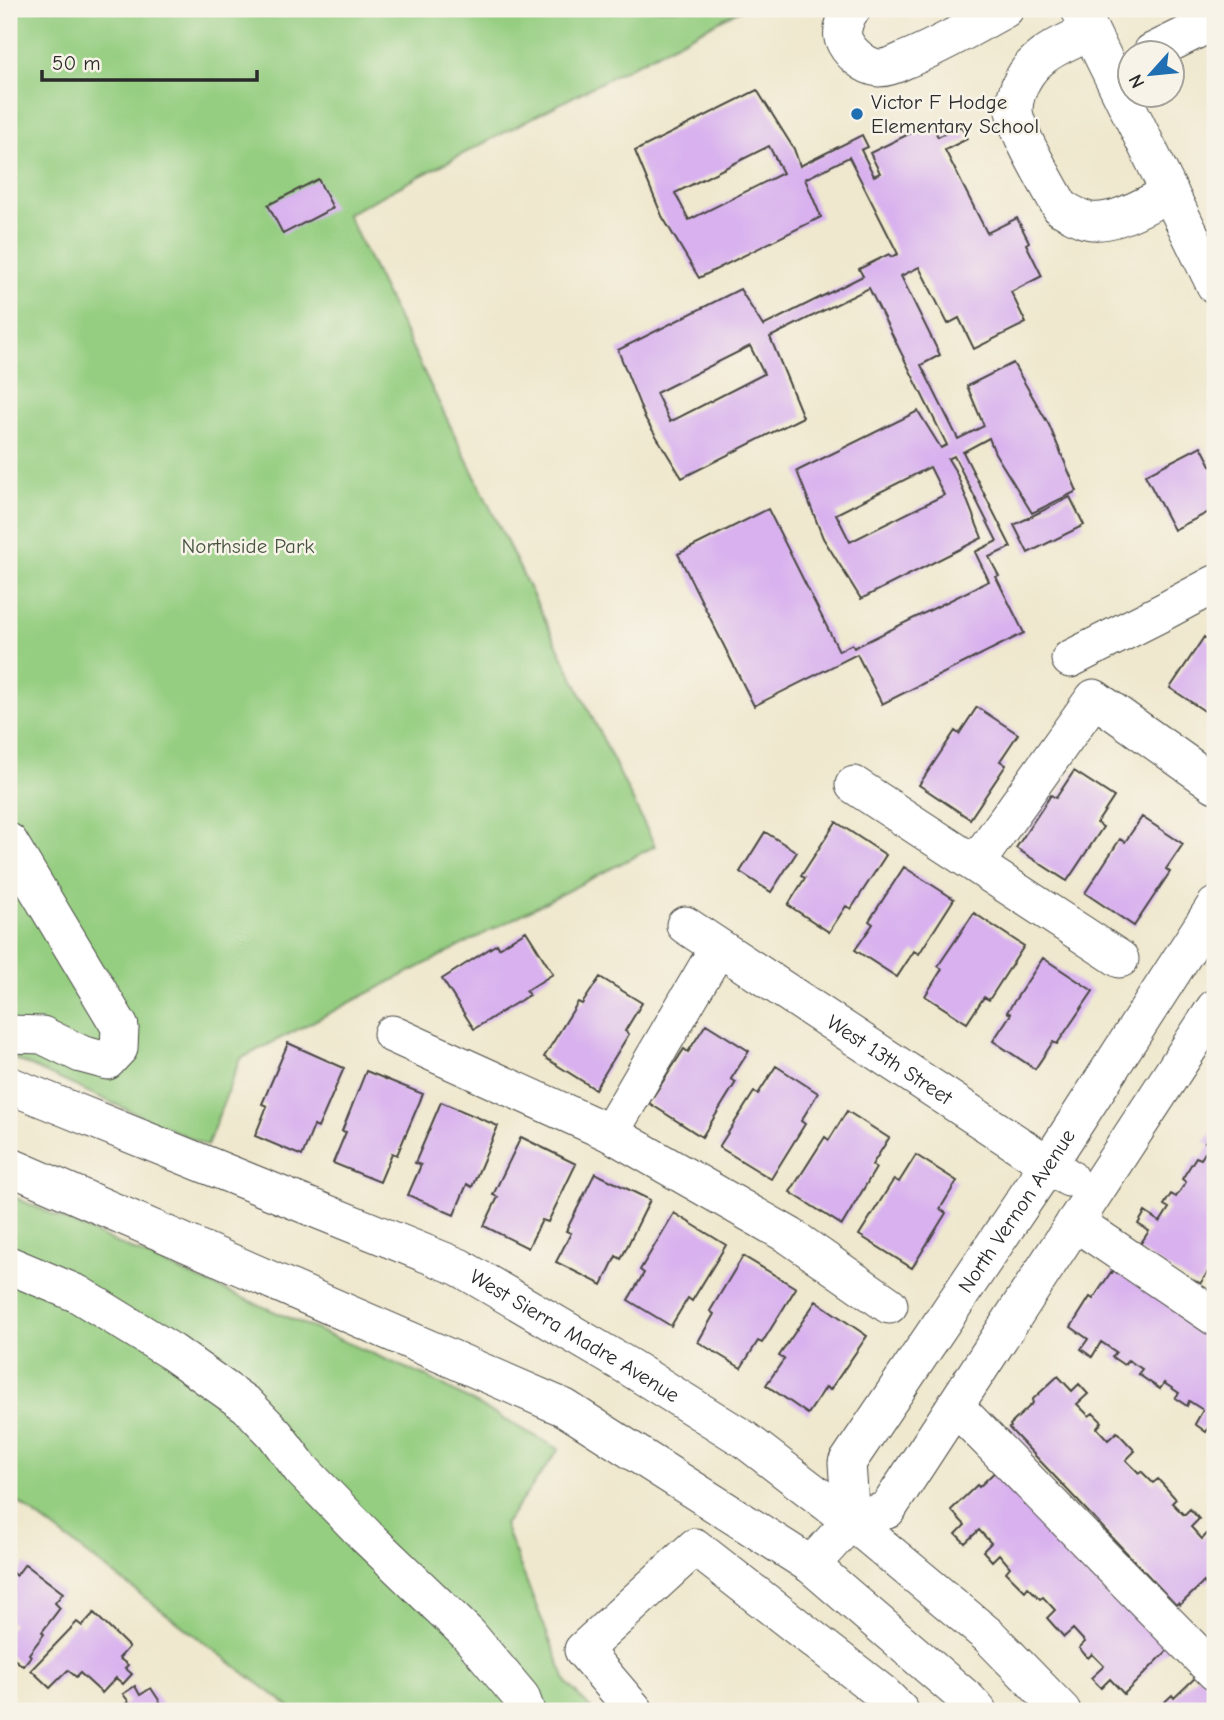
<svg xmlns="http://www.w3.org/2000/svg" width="1224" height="1720" viewBox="0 0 1224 1720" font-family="'Comic Neue',sans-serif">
<rect width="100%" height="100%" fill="#f7f3e8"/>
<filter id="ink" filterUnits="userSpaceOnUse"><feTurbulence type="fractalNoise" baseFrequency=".0143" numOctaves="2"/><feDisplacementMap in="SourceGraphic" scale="14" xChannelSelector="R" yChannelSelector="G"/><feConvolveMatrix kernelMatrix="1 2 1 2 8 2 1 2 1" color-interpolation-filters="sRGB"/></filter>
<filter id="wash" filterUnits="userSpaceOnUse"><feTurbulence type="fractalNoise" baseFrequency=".00686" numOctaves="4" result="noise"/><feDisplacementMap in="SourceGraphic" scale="28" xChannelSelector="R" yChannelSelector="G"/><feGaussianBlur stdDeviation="1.57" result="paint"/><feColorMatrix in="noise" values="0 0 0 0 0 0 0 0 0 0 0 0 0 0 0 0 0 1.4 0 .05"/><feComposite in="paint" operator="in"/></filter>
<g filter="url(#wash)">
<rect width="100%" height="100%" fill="#efe8ce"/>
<path fill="#95ce81" stroke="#607c56" stroke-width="2" d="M9 9H742L347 214 655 846 240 1059 207 1146 9 1056Z
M9 1195 180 1271 429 1378 559 1449 504 1525 567 1683 593 1711H295L9 1495Z"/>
<g id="blocks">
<path fill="#d8b1ee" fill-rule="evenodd" d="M757 90 794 149 800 166 862 135 868 147 861 150 874 176 880 173 870 153 931 123 938 137 961 126 967 139 945 150 987 233 1017 218 1029 242 1026 244 1042 276 1011 292 1026 323 974 349 959 318 948 324 919 267 901 276 940 355 921 365 958 439 984 426 967 386 1013 363 1049 425 1077 491 1032 513 995 453 989 438 963 452 1011 547 989 557 999 576 996 577 1024 633 882 704 857 654 754 706 678 554 768 509 839 651 852 644 854 648 989 581 975 552 997 541 954 456 948 459 956 472 982 538 861 599 823 538 797 471 918 411 941 448 947 445 869 288 770 337 803 417 682 478 645 418 618 350 740 289 763 326 863 276 859 269 889 254 891 257 898 254 849 157 805 179 821 217 699 278 662 216 635 151ZM769 146 783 173 689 220 675 193ZM750 346 764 374 670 422 656 393ZM930 467 944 495 850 542 836 514Z
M318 179 333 208 283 234 268 205Z
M1201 446 1215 473V509L1174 530 1145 475Z
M1070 497 1084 525 1028 553 1014 525Z
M1204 637 1215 645V718L1170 688Z
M977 707 1018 734 1000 761 1006 765 970 819 919 785 955 731 959 734Z
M1074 771 1114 797 1097 823 1103 827 1067 881 1016 848 1051 795 1056 798Z
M1142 817 1183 844 1166 869 1170 872 1134 926 1085 893 1120 839 1125 842Z
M836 822 886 855 851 909 846 906 829 932 788 905 805 878 801 876Z
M765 832 797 852 771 892 740 872Z
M904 867 954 899 919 954 914 951 897 977 855 950 873 924 869 921Z
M974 913 1024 946 989 1000 984 997 967 1023 925 996 942 969 938 966Z
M526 931 553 974 526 991 529 995 474 1029 442 979 497 944 499 948Z
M1043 958 1093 991 1057 1044 1053 1042 1035 1069 993 1041 1011 1014 1007 1012Z
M600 977 642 1003 625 1031 629 1034 595 1089 544 1057 578 1002 582 1004Z
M706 1024 749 1051 731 1079 736 1082 702 1137 649 1103 684 1049 688 1052Z
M288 1043 344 1068 318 1128 314 1126 302 1156 255 1136 267 1106 262 1104Z
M776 1066 818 1093 801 1121 805 1124 771 1179 719 1147 754 1092 758 1094Z
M366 1071 423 1094 397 1155 392 1153 380 1182 333 1163 346 1132 342 1131Z
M441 1102 498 1126 472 1187 467 1184 454 1215 408 1195 421 1165 415 1163Z
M847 1111 889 1138 872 1165 876 1168 842 1225 790 1192 825 1137 829 1140Z
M1213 1131 1215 1132V1261L1200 1284 1198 1282 1196 1285 1137 1249 1149 1231 1138 1224 1145 1212 1160 1222 1169 1208 1164 1205 1171 1194 1176 1197 1186 1182 1182 1179 1196 1157 1201 1159 1210 1145 1205 1142Z
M521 1137 576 1164 548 1222 542 1220 528 1248 484 1226 498 1197 493 1195Z
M916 1155 957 1181 940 1209 946 1213 912 1268 859 1235 894 1179 899 1182Z
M595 1173 650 1200 621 1259 616 1256 602 1285 556 1262 571 1233 566 1231Z
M674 1213 726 1245 692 1301 688 1298 671 1326 628 1300 644 1273 640 1270Z
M743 1256 796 1288 762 1343 758 1341 741 1368 698 1342 714 1314 710 1311Z
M1114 1270 1215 1337V1423L1213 1422 1206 1432 1195 1424 1203 1410 1189 1401 1187 1406 1175 1398 1179 1393 1164 1383 1160 1389 1138 1374 1142 1369 1128 1360 1124 1365 1112 1357 1116 1352 1101 1342 1092 1357 1081 1349 1088 1339 1071 1327 1090 1297 1093 1299 1111 1272 1112 1273Z
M816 1301 867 1336 830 1390 826 1387 808 1414 766 1385 784 1359 779 1356Z
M1058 1376 1072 1391 1079 1384 1088 1394 1077 1404 1089 1416 1093 1413 1102 1422 1097 1428 1108 1440 1117 1432 1135 1451 1126 1460 1139 1473 1141 1471 1153 1483 1158 1479 1176 1499 1172 1503 1184 1515 1190 1509 1199 1519 1191 1527 1202 1539 1215 1526V1575L1205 1584 1204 1582 1180 1605 1178 1603 1176 1605 1009 1428 1011 1427 1010 1425 1033 1403 1032 1400Z
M1002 1465 1173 1645 1124 1694 1110 1679 1101 1688 1091 1678 1104 1666 1092 1654 1088 1658 1079 1648 1085 1642 1073 1629 1064 1637 1047 1618 1055 1610 1043 1597 1040 1599 1028 1587 1025 1591 1006 1572 1010 1567 999 1554 992 1561 983 1551 991 1543 979 1530 965 1543 956 1534 965 1525 951 1510 977 1485 979 1487Z
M25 1564 63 1593 55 1603 60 1608 42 1632 44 1634 29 1654 31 1656 23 1666 9 1655V1630L13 1624 9 1620V1570L16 1576Z
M94 1613 129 1647 119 1658 128 1665 125 1668 132 1674 123 1684 116 1678 102 1693 80 1673 76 1677 68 1670 50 1688 31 1670 77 1622 82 1626Z
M1198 1675 1215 1689V1711H1155L1172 1695 1174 1698Z
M135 1686 140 1695 151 1688 166 1711H114L129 1702 123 1694Z"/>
</g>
</g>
<g filter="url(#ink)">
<use href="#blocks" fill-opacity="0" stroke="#484743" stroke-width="2"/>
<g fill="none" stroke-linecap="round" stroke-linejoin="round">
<g stroke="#484743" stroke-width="39">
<g id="minor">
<path d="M852 9C846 15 841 30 843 38 848 52 865 67 879 68 888 68 897 64 905 60 940 46 972 27 1005 9"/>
<path d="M1080 10 1215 285"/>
<path d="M1090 31C1075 39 1055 46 1042 57 1027 68 1015 89 1014 109 1014 128 1050 188 1061 208 1069 212 1077 217 1086 220 1112 227 1147 204 1170 193"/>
<path d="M1152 52 1215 21"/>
<path d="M1070 659 1163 612 1215 584"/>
<path d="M854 785 1120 959"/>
<path d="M9 842 120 1027 119 1048 107 1061 81 1054 42 1035 10 1034 9 1035"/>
<path d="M976 863 1094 698 1215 784"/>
<path id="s1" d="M685 925 1069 1178"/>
<path d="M392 1034 610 1133 790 1236 889 1305"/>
<path id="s2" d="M9 1085 459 1267 629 1367 744 1439 851 1521 989 1636 1062 1711"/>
<path d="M610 1133 718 948"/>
<path d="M9 1166 565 1408 811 1565 968 1700 978 1711"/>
<path d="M1075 1222 1215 1317"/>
<path d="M9 1265 78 1294 172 1352 247 1405 275 1434 301 1469 367 1537 468 1634 521 1697 526 1711"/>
<path d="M955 1406 1215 1672"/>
<path id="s3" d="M851 1521 847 1463 1048 1165 1215 906"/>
<path d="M811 1565 851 1521 887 1510 1215 1008"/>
<path d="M635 1711 583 1650 695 1547 882 1693 900 1711"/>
</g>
</g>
<use href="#minor" stroke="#fff" stroke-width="37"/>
</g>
</g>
<circle fill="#1f6fb2" stroke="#f7f3e8" stroke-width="2.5" cx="857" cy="114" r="7"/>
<g text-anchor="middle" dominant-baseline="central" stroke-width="5" stroke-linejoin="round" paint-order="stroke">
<g font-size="21" fill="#2b2b2b" stroke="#f7f3e8" text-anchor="start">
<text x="871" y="102">Victor F Hodge<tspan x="871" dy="24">Elementary School</tspan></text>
</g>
<g font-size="21" fill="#465440" stroke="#f7f3e8">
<text x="248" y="546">Northside Park</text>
</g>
<g font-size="21" fill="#2b2b2b" stroke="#f7f3e8">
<text stroke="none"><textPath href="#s1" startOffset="245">West 13th Street</textPath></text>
<text stroke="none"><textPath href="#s3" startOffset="362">North Vernon Avenue</textPath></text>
<text stroke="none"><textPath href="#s2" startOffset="620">West Sierra Madre Avenue</textPath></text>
</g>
</g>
<rect width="1224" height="1720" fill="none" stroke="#f7f3e8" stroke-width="35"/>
<g transform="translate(1151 74) rotate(243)"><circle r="33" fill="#f7f3e8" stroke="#a5a39c" stroke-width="2"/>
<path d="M0-5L12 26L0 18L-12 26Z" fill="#1f6fb2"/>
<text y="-10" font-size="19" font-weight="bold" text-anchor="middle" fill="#2b2b2b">N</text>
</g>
<path d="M42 70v10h215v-10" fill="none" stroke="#2b2b2b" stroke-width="3.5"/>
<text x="52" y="70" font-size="21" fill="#2b2b2b" stroke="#f7f3e8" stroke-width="5" paint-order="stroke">50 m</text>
</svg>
